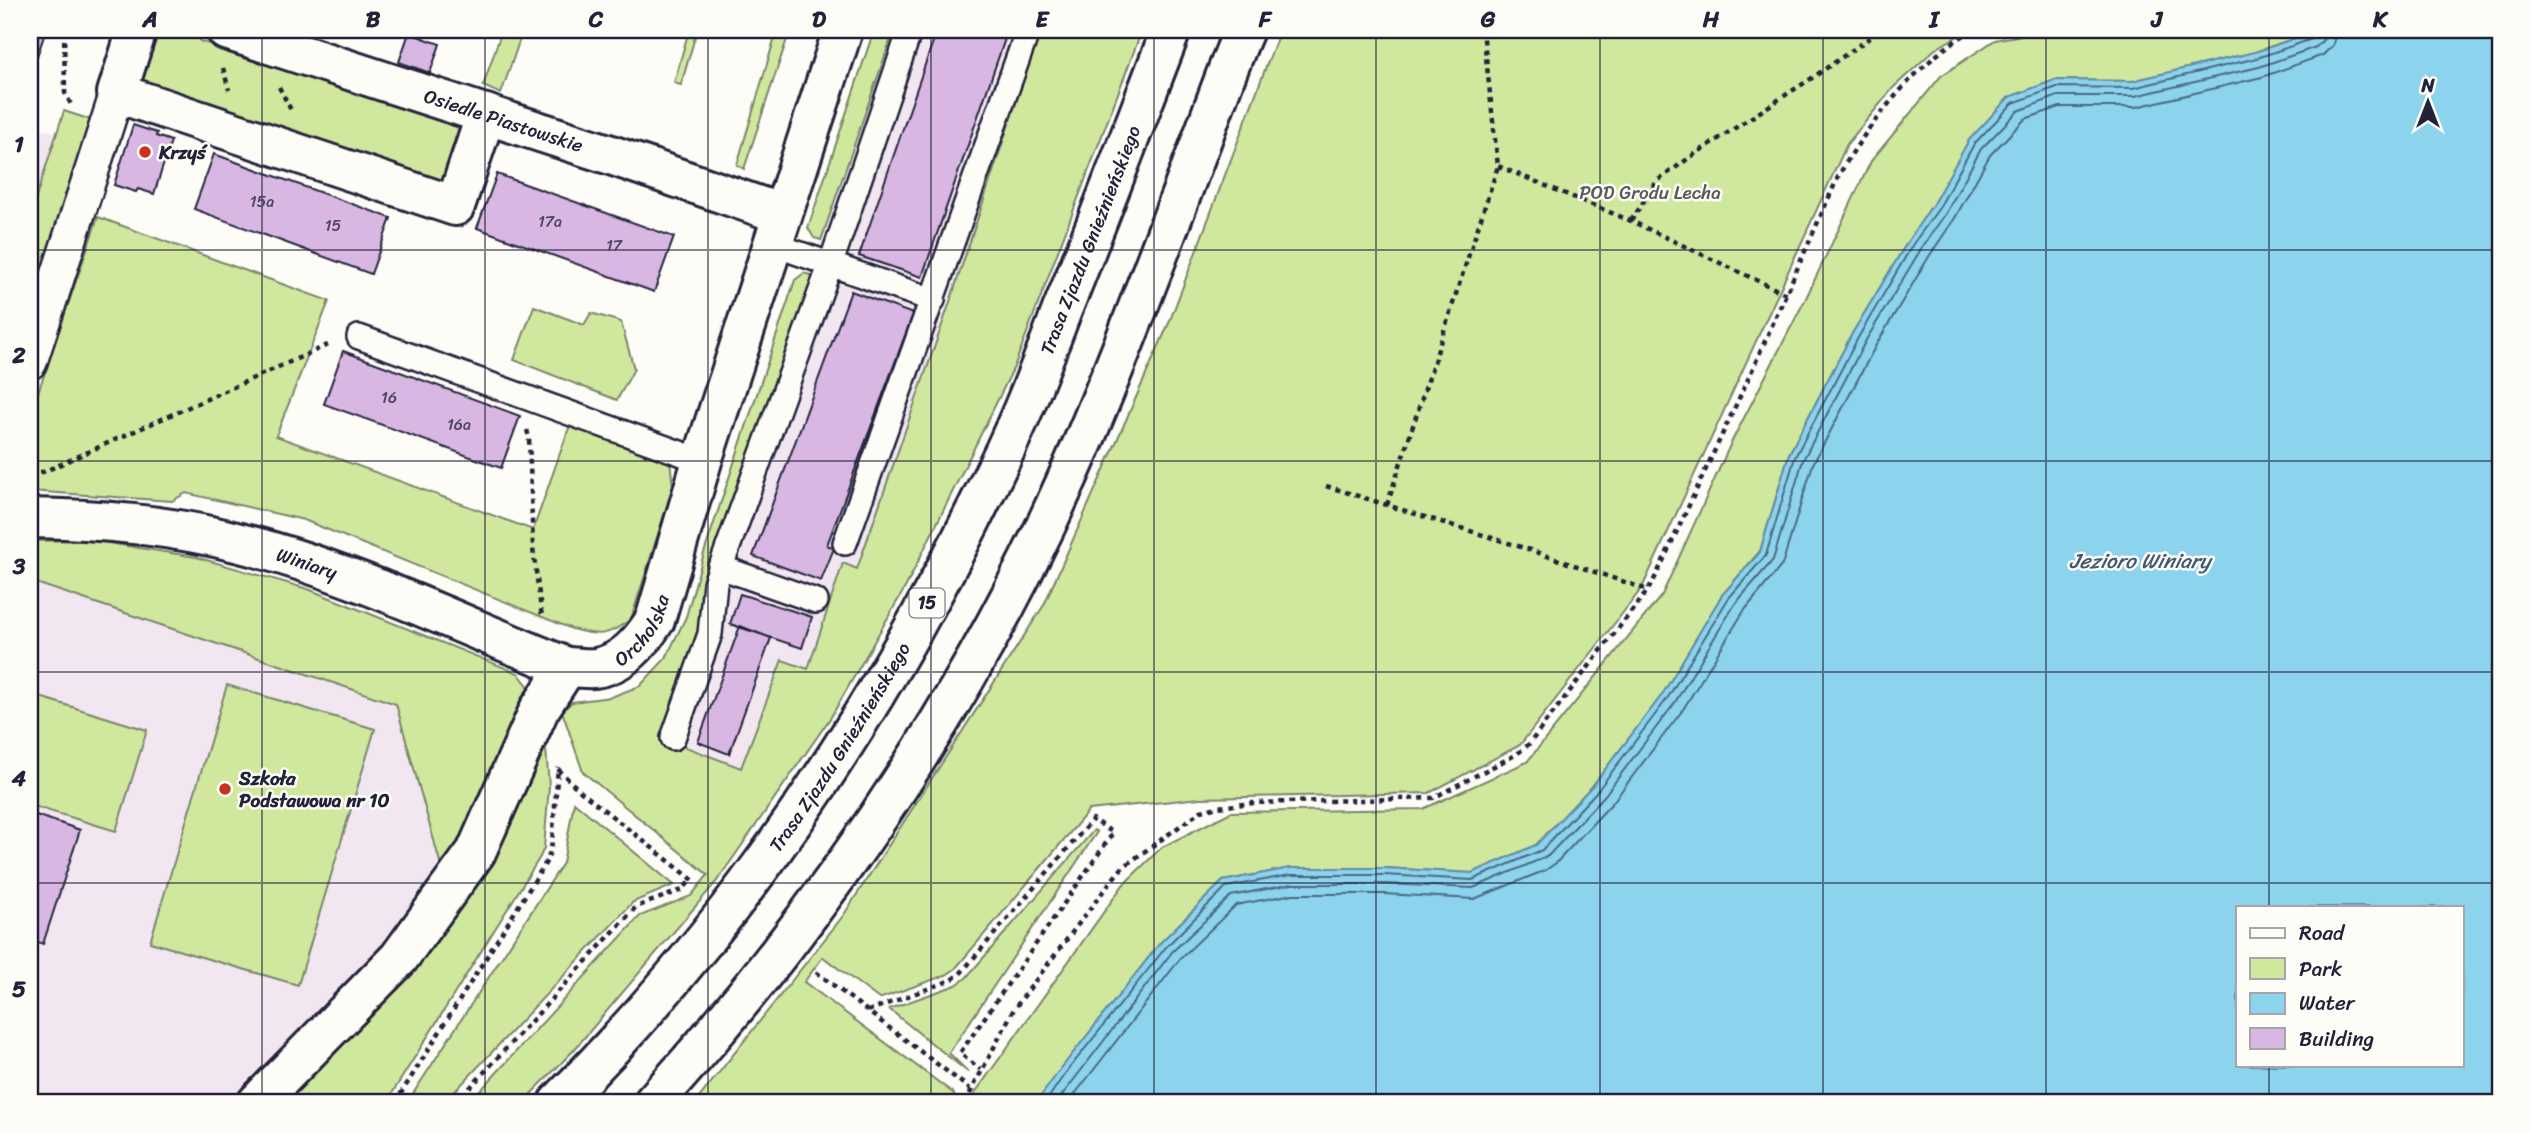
<svg xmlns="http://www.w3.org/2000/svg" width="2530" height="1133" viewBox="0 0 2530 1133" font-family="Sriracha,sans-serif">
<rect width="100%" height="100%" fill="#fdfcf7"/>
<filter id="ink" filterUnits="userSpaceOnUse"><feTurbulence type="fractalNoise" baseFrequency=".0143" numOctaves="2"/><feDisplacementMap in="SourceGraphic" scale="14" xChannelSelector="R" yChannelSelector="G"/><feConvolveMatrix kernelMatrix="1 2 1 2 8 2 1 2 1" color-interpolation-filters="sRGB"/></filter>
<g filter="url(#ink)">
<path fill="#f2e7f1" d="M894 30H1040L949 305 857 569 843 563 808 669 782 661 741 769 654 735 704 569Z
M30 125 56 133 30 216Z
M30 581 396 704 443 873 384 945 228 1103H30Z"/>
<path fill="#d0e89e" stroke="#79856c" stroke-width="2" d="M158 30H203L200 41 459 126 441 184 140 86Z
M502 30H523L501 94 483 86Z
M689 30H697L681 85 674 83Z
M777 30H790L744 169 737 165Z
M874 30H894L821 240 814 238 808 228Z
M1040 30H1142L1014 367 906 586 831 717 717 881 573 1051 522 1103H469L640 916 691 896 708 875 583 772 562 711 572 702 611 697 640 686 666 658 686 617 704 553 795 280 804 273 819 278 705 633 667 740 741 768 782 660 808 669 843 563 857 569 949 305Z
M1280 30H1968L1934 50 1893 88 1847 144 1642 588 1520 745 1429 793 1200 798 1089 810 955 969 946 975 879 999 823 957 804 982 953 1093 957 1101 956 1103H695L843 916 1044 605 1169 323Z
M2048 30H2319L2255 52 2132 81 2055 80 2009 97 1969 140 1933 204 1908 241 1853 332 1789 454 1760 551 1722 595 1662 695 1593 785 1536 845 1472 873 1385 868H1290L1223 881 1161 942 1059 1071 1036 1103H971L975 1093 1123 885 1162 847 1231 812 1423 809 1527 762 1662 595 1731 443 1806 298 1871 161 1941 76 1995 40Z
M64 111 91 120 30 302V216Z
M98 217 329 301 276 436 533 530 570 425 670 460 673 487 631 619C608 636 600 637 572 629L304 520 186 493 172 501 30 491V416Z
M534 306 584 325 591 313 621 322 634 369 617 400 514 360Z
M89 540 196 557 308 589 518 673 529 687 525 715 463 847 443 873 396 704 30 581V541Z
M227 685 375 729 298 985 150 942Z
M30 694 147 730 116 831 30 805Z
M545 736 549 786 544 848 540 857 386 1103H274Z
M574 802 674 885 633 902 444 1103H407L563 863Z
M1094 830 1097 832 949 1053 969 1073 889 1009 956 985 966 978Z"/>
<path fill="#8cd3ed" stroke="#628ca6" stroke-width="2" fill-rule="evenodd" d="M2319 30H2500V1103H1036L1059 1071 1161 942 1223 881 1290 868H1385L1472 873 1536 845 1593 785 1662 695 1722 595 1760 552 1789 454 1853 332 1908 241 1933 204 1969 140 2009 97 2055 80 2132 81 2255 52ZM2238 907H2462V1065H2238Z"/>
<g fill="none" stroke-linecap="round" stroke-linejoin="round">
<path stroke="#4c6982" stroke-width="2" d="M1045 1103 1064 1075 1166 947 1226 887 1291 875H1385L1472 880 1542 850 1598 790 1667 699 1728 599 1766 555 1795 457 1859 336 1913 244 1939 208 1974 144 2013 103 2057 87 2133 88 2257 58 2312 39 2316 35 2317 30
M1056 1103 1172 952 1231 896 1292 884H1385L1473 888 1548 856 1605 795 1674 704 1735 604 1773 560 1803 460 1866 340 1921 249 1946 213 1981 149 2018 111 2058 96H2135L2259 67 2316 47 2323 40 2326 30
M1068 1103 1180 959 1236 905 1293 894H1384L1474 899 1546 870 1556 863 1613 802 1682 711 1744 611 1782 565 1813 464 1876 345 1930 255 1955 218 1990 155 2025 119 2060 107H2136L2262 77 2323 55 2333 45 2336 30"/>
</g>
<path fill="#d8b7e3" stroke="#22223b" stroke-width="2" d="M30 30H46L36 59 30 57Z
M937 30H1008L922 277 859 256Z
M409 33 440 44 430 73 399 62Z
M133 125 157 133 156 136 171 141 154 194 138 189 136 192 114 185Z
M214 154 391 218 371 274 194 209Z
M497 174 674 237 654 292 477 228Z
M851 291 913 314 827 545 834 548 821 581 753 556Z
M343 351 520 416 501 468 324 404Z
M740 594 812 617 802 648 730 624Z
M740 626 771 638 729 754 698 742Z
M30 813 80 830 43 944 30 939Z"/>
<g fill="none" stroke-linecap="round" stroke-linejoin="round">
<g stroke="#22223b" stroke-width="28">
<path id="service" d="M772 244 933 300
M359 337 702 461
M845 543 1028 30
M720 567 816 601
M673 738 710 634 715 583 831 263 910 30"/>
</g>
<g stroke="#22223b" stroke-width="38">
<path id="pedestrian" d="M30 362 117 93"/>
</g>
<g stroke="#22223b" stroke-width="44">
<g id="minor">
<path d="M137 30 117 93 455 206 486 114"/>
<path id="s1" d="M226 30 611 155 782 214"/>
<path d="M257 1103 399 958 476 852 539 710 567 667"/>
</g>
</g>
<g stroke="#22223b" stroke-width="44">
<g id="tertiary">
<path id="s2" d="M30 518C99 519 172 525 240 543 352 571 460 625 567 667 576 667 587 669 595 668 623 664 641 642 655 620L702 461 843 30"/>
</g>
</g>
<g stroke="#22223b" stroke-width="44">
<g id="primary">
<path id="s3" d="M558 1103C742 920 886 700 997 467 1022 416 1042 363 1062 310 1100 217 1135 123 1171 30"/>
<path d="M653 1103C809 930 945 737 1046 525 1101 408 1147 285 1193 163 1210 119 1225 74 1244 30"/>
</g>
</g>
<path stroke="#22223b" stroke-width="4.5" stroke-dasharray="5 5" stroke-linecap="butt" d="M64 30 65 93 73 108
M223 68 229 90
M279 87 291 110
M1498 166 1631 221 1786 294
M1631 221 1657 181 1689 158 1815 76 1881 30
M527 430 529 437 533 549 542 617
M30 472H43L330 344
M1326 486 1515 545 1648 590
M1387 505 1498 166 1483 30
M558 769 580 791 693 880
M816 972 970 1089
M868 1011 951 980 960 974 1093 819 1113 833 960 1053 981 1070
M395 1103 548 859 552 843 558 767
M456 1103 636 907 682 890 692 879
M965 1103 1014 1009 1111 881 1123 867 1201 811 1218 807 1253 803 1433 798 1517 754 1529 744 1648 590 1656 576 1749 377 1838 177C1865 127 1923 55 1974 30"/>
<use href="#service" stroke="#fdfcf7" stroke-width="23"/>
<use href="#pedestrian" stroke="#fdfcf7" stroke-width="33"/>
<use href="#minor" stroke="#fdfcf7" stroke-width="38"/>
<use href="#tertiary" stroke="#fdfcf7" stroke-width="38"/>
<use href="#primary" stroke="#fdfcf7" stroke-width="38"/>
</g>
</g>
<path fill="none" stroke="#22223b" stroke-width="2" stroke-opacity="0.55" d="M262 30V1103M485 30V1103M708 30V1103M931 30V1103M1154 30V1103M1376 30V1103M1600 30V1103M1823 30V1103M2046 30V1103M2269 30V907M30 250H2500M30 461H2500M30 672H2500M30 883H2500M2269 1065V1103"/>
<g fill="#c8321e" stroke="#fdfcf7" stroke-width="2.5">
<circle cx="145" cy="152" r="7"/>
<circle cx="225" cy="789" r="7"/>
</g>
<g text-anchor="middle" dominant-baseline="central" stroke-width="5" stroke-linejoin="round" paint-order="stroke">
<g font-size="16" fill="#504765">
<text x="262" y="201">15a</text>
<text x="550" y="221">17a</text>
<text x="333" y="225">15</text>
<text x="614" y="245">17</text>
<text x="389" y="397">16</text>
<text x="459" y="424">16a</text>
</g>
<rect fill="#fdfcf7" stroke="#646373" stroke-width="2" x="909.5" y="588.5" width="35" height="29" rx="5"/>
<g font-size="18" font-weight="bold" fill="#22223b">
<text x="927" y="603">15</text>
</g>
<g font-size="19" fill="#22223b" stroke="#fdfcf7">
<text stroke="none"><textPath href="#s1" startOffset="292">Osiedle Piastowskie</textPath></text>
<text stroke="none"><textPath href="#s3" startOffset="1022">Trasa Zjazdu Gnieźnieńskiego</textPath></text>
<text stroke="none"><textPath href="#s2" startOffset="282">Winiary</textPath></text>
<text stroke="none"><textPath href="#s2" startOffset="654">Orcholska</textPath></text>
<text stroke="none"><textPath href="#s3" startOffset="455">Trasa Zjazdu Gnieźnieńskiego</textPath></text>
</g>
<g font-size="19" font-weight="bold" fill="#22223b" stroke="#fdfcf7" text-anchor="start">
<text x="159" y="152">Krzyś</text>
<text x="239" y="778">Szkoła<tspan x="239" dy="22">Podstawowa nr 10</tspan></text>
</g>
<g font-size="19" fill="#565d59" stroke="#fdfcf7">
<text x="1650" y="192">POD Grodu Lecha</text>
</g>
<g font-size="21" font-style="italic" fill="#425770" stroke="#fdfcf7">
<text x="2140" y="561">Jezioro Winiary</text>
</g>
</g>
<rect width="2530" height="1133" fill="none" stroke="#fdfcf7" stroke-width="77"/>
<rect x="2236" y="906" width="228" height="161" fill="#fdfcf7" stroke="#a5a5ac" stroke-width="2"/>
<rect x="2250" y="928" width="35" height="10" fill="#fdfcf7" stroke="#a5a5ac" stroke-width="2"/>
<text x="2299" y="940" font-size="21" fill="#22223b">Road</text>
<rect x="2250" y="958" width="35" height="21" fill="#d0e89e" stroke="#a5a5ac" stroke-width="2"/>
<text x="2299" y="976" font-size="21" fill="#22223b">Park</text>
<rect x="2250" y="993" width="35" height="21" fill="#8cd3ed" stroke="#a5a5ac" stroke-width="2"/>
<text x="2299" y="1010" font-size="21" fill="#22223b">Water</text>
<rect x="2250" y="1028" width="35" height="21" fill="#d8b7e3" stroke="#a5a5ac" stroke-width="2"/>
<text x="2299" y="1046" font-size="21" fill="#22223b">Building</text>
<g transform="translate(2428 102)" stroke="#fdfcf7" stroke-width="5" paint-order="stroke">
<path d="M0-5L12 26L0 18L-12 26Z" fill="#22223b"/>
<text y="-10" font-size="19" font-weight="bold" text-anchor="middle" fill="#22223b">N</text>
</g>
<rect x="38" y="38" width="2454" height="1056" fill="none" stroke="#22223b" stroke-width="2.5"/>
<g font-size="23" text-anchor="middle" font-weight="bold" fill="#22223b">
<text x="150" y="27">A</text>
<text x="373" y="27">B</text>
<text x="596" y="27">C</text>
<text x="819" y="27">D</text>
<text x="1042" y="27">E</text>
<text x="1265" y="27">F</text>
<text x="1488" y="27">G</text>
<text x="1711" y="27">H</text>
<text x="1934" y="27">I</text>
<text x="2157" y="27">J</text>
<text x="2380" y="27">K</text>
<text x="19" y="152">1</text>
<text x="19" y="363">2</text>
<text x="19" y="574">3</text>
<text x="19" y="786">4</text>
<text x="19" y="997">5</text>
</g>
</svg>
